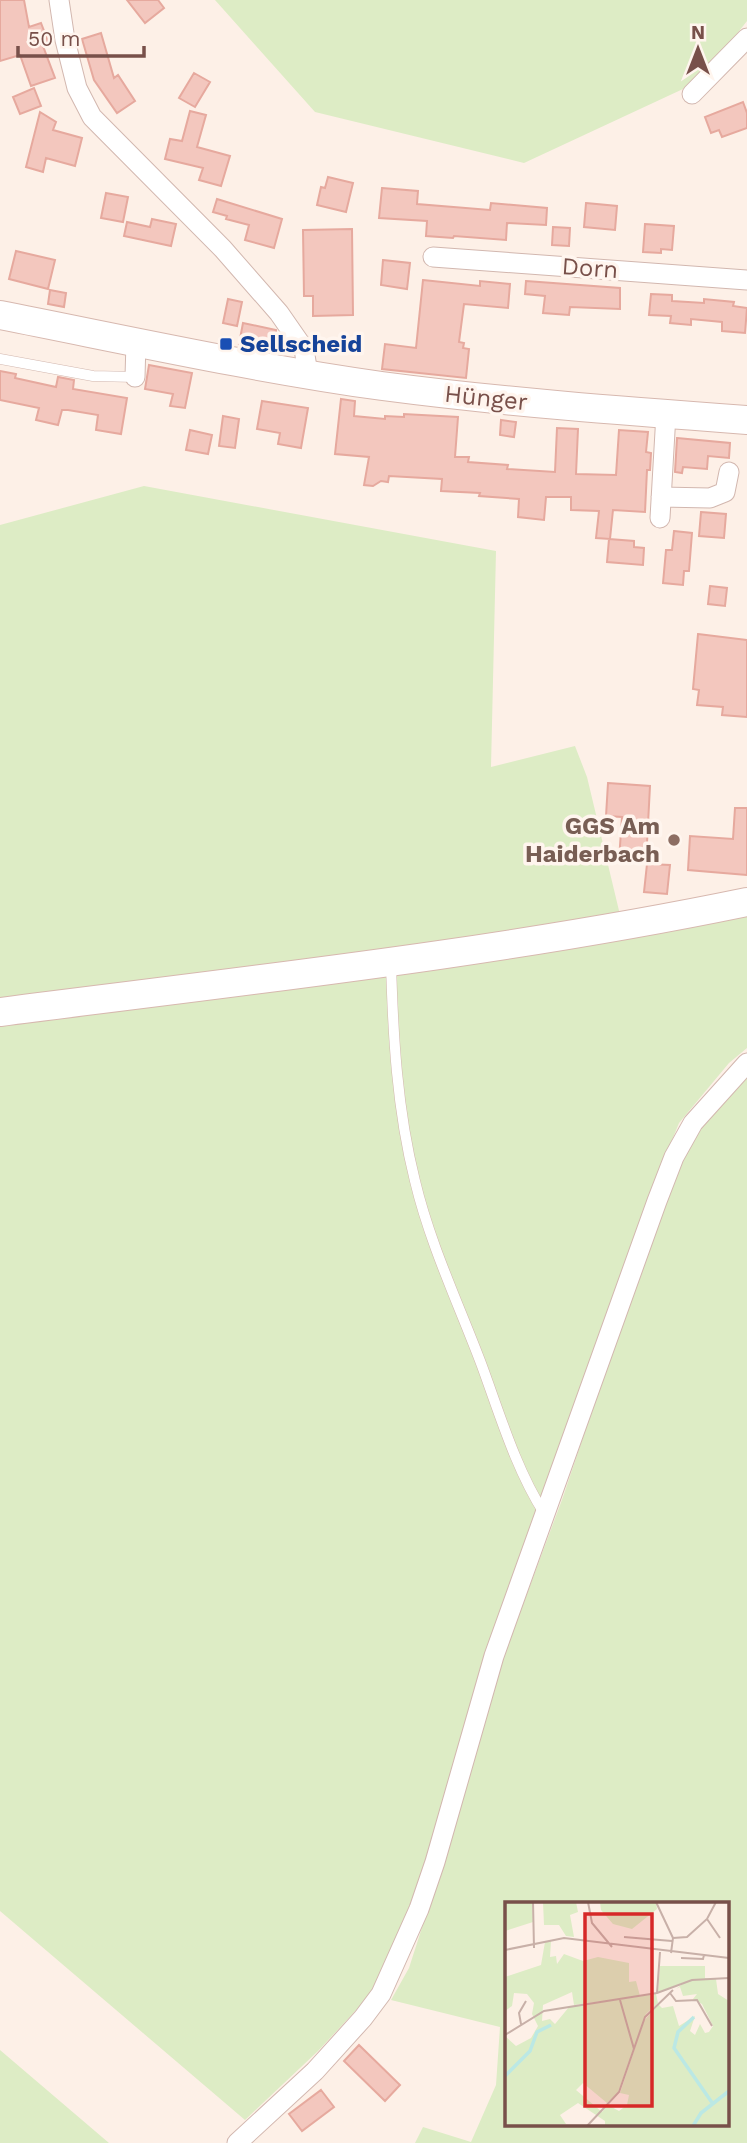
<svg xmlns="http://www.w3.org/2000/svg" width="747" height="2143" viewBox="0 0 747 2143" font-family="'Work Sans',sans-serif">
<rect width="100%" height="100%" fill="#fdf0e7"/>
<path fill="#ddecc5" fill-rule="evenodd" d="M215 0H747V21L729 44 683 89 524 163 315 112Z
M144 486 496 551 491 767 575 746 587 777 621 919 0 1003V525Z
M747 909V1048L729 1063 679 1123 642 1214 413 1905 372 1993 318 2051 245 2120 0 1911V1018Z
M747 1073V2143H415L423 2127 471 2142 496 2085 500 2027 391 2000 409 1968 444 1859 502 1661 563 1497 631 1294 682 1160 701 1128ZM507 1903H728V2124H507Z
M0 2050 109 2143H0Z"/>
<path fill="#f3c7be" stroke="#e6a99e" stroke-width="2" d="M0 0H24L29 27 41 23 49 44 43 46 55 78 31 86 20 55 0 61Z
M127 0H158L164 8 145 23Z
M101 33 114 78 118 75 135 101 117 113 94 80 82 39Z
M194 73 210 82 195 107 179 98Z
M34 88 41 106 20 114 13 97Z
M743 102 747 113V128L722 137 719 130 711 133 705 117Z
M190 111 206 115 197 147 230 156 221 186 199 180 203 168 165 159 170 139 182 141Z
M40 112 56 122 53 130 82 138 75 166 46 158 43 172 26 167Z
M328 177 353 183 346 212 317 205 321 187 325 188Z
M382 188 418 191 417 204 490 210 491 203 547 208 546 225 507 223 506 240 454 236 453 238 426 236 427 221 379 218Z
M106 193 128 197 123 222 101 218Z
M217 199 282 219 274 248 245 240 249 225 226 219 227 216 213 212Z
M586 203 617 206 615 230 584 227Z
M152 219 176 224 171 246 124 236 127 222 150 227Z
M645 224 674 226 672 250 661 249V253L643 252Z
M553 227 570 228 569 246 552 245Z
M352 229 353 315 313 316V296H304L303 230Z
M16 251 55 260 48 289 9 279Z
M383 260 410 263 407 289 381 285Z
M423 280 480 286V281L510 284 508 308 464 304 459 342 464 343 463 348 469 349 466 378 382 369 385 344 416 348Z
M526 281 620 288V309L570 307 569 315 543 313 545 296 525 294Z
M50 290 66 293 64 307 48 304Z
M651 294 672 295V301L704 303V299L734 302 733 306 747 308 745 333 722 331V322L691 319V325L670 323 671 316 649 315Z
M228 299 242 302 237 326 223 323Z
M243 323 276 330 273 351 239 344Z
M149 365 192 373 185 408 170 406 173 394 145 389Z
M0 371 16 374 15 378 56 387 58 377 74 380 73 389 127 398 121 434 96 430 98 415 68 410H62L58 425 36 420 39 408 0 400Z
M341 399 355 401 354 416 385 419V416L404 417V414L458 417 455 457H469L468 462 508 465 507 469 555 472 557 428 578 429 576 474 616 475 619 430 648 432 646 452 651 453 650 470H647L645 512 613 510 610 539 596 538 599 511 571 510V497H546L544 520 518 517 519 499 479 496 480 493 441 491 442 479 389 476 388 482 381 481 373 486 364 485 369 457 335 454Z
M262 401 308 408 301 448 278 444 280 433 257 429Z
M223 416 239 419 235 448 219 446Z
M501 420 516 422 514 437 500 435Z
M190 430 212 435 208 454 186 450Z
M677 438 730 443 729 458 708 456 707 469 683 467 682 473 675 472Z
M701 512 726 514 724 538 699 536Z
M674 531 692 533 689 571H684L683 585 663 583 666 550H672Z
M609 539 634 541V547L644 548 643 565 607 562Z
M710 586 727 588 725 606 708 604Z
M698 634 747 640V717L722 715 723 707 697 705 699 690 693 689Z
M608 783 650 786 646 862 619 860 622 817 606 816Z
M735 808H747V875L688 870 690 836 733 839Z
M647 864 670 865 667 894 644 892Z
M359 2045 400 2085 385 2101 344 2061Z
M321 2090 334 2107 302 2131 289 2114Z"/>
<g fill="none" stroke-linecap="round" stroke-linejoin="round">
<g stroke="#d2b7af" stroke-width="11">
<path id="lane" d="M0 359 93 376 135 377
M391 963C393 1035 397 1110 415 1181 430 1244 459 1305 482 1366 500 1415 516 1469 544 1513"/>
</g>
<g stroke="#d2b7af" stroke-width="21">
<path id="street" d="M59 0 65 40 77 88 92 117 223 249 279 313 304 349 308 374
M692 94 747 38
M433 257 747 280
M135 377 136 342
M661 497 710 498 725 492 729 472
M660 518 666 414
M237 2143 315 2071 363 2018 381 1994 419 1909 435 1862 494 1656 657 1201 674 1157 693 1123 747 1063"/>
</g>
<g stroke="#d7b8af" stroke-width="30">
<path id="secondary" d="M0 315C127 340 253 368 382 386 503 402 625 411 747 420
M0 1012C250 980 500 953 747 902"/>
</g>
<use href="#lane" stroke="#fff" stroke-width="10"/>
<use href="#street" stroke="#fff" stroke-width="19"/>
<use href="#secondary" stroke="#fff" stroke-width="28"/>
</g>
<rect fill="#1a4fb4" stroke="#fff5ee" stroke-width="2.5" x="219" y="337" width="14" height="14" rx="3.5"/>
<circle fill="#8d6e63" stroke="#fff5ee" stroke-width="2.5" cx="674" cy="840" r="7"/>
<g text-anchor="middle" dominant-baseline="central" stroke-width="7" stroke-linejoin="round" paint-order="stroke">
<g font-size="24" fill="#78504a" stroke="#fff5ee">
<text transform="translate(590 268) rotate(4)">Dorn</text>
<text transform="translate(486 398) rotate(6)">Hünger</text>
</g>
<g font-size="24" font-weight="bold" fill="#164399" stroke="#fff5ee" text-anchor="start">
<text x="240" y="344">Sellscheid</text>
</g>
<g font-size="24" font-weight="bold" fill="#785e54" stroke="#fff5ee" text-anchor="end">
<text x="660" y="826">GGS Am<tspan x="660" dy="28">Haiderbach</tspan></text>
</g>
</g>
<g transform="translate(505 1902)">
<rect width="224" height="224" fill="#fdf0e7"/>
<path d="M0 0H27L28 20 0 29ZM38 0H71L73 10 65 13 69 35 61 34 54 23H39ZM95 0H151L152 7 127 27 108 22 96 8ZM46 39 45 55 51 54 52 62 59 52 78 59 93 55 124 61V80L131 79 135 94 69 103 67 90 38 103 37 119 45 117 50 122 64 105 151 92 153 101 141 112 113 190 102 201 78 181 71 188 97 210 103 203 114 209 122 203 124 193 115 191 139 119 153 102 157 106 168 104 174 124 190 114 185 129 190 133 195 122 200 131 204 130 208 124 197 102 188 97 192 92 178 94 175 85 171 87 180 80 153 90 155 64H200V76L211 77 213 92 224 99V224H100V219L73 201 55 213 61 222 0 224V134L11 144 26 136 33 124 27 112 29 101 22 92 9 91 7 104 0 109V75L36 63 40 40Z" fill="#ddecc5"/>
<path fill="none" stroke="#bbe8e4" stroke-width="3.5" d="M189 115 173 130 169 146 208 202M0 174 25 149 32 130 46 123M188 224 196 211 224 189"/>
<path fill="none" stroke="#c8b0a8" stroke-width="2" d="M28 0 29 46M83 0 87 21 107 45M151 0 168 36 166 51M202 17 215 36M119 35 167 39M168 36 182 35 202 17 211 0M0 48 59 36 224 56M176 56 198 57 199 53M152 91 155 50M165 91 171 99 192 98 207 124M115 98 129 147M16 122 14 111 21 99M0 133 39 109 152 91 187 78 224 76M82 224 114 190 140 115 168 88"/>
<path fill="#d62828" fill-opacity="0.15" stroke="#d62828" stroke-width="3.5" d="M80 12H147V204H80Z"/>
<rect width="224" height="224" fill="none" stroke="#78504a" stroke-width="3.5"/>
</g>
<g transform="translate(698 49)" stroke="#fff5ee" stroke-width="5" paint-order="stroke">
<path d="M0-5L12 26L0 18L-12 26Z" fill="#78504a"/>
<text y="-10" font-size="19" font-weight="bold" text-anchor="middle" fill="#78504a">N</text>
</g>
<path d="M18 46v10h126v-10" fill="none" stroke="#78504a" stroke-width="3.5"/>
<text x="28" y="46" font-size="21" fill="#78504a" stroke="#fff5ee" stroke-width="5" paint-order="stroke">50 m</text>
</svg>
